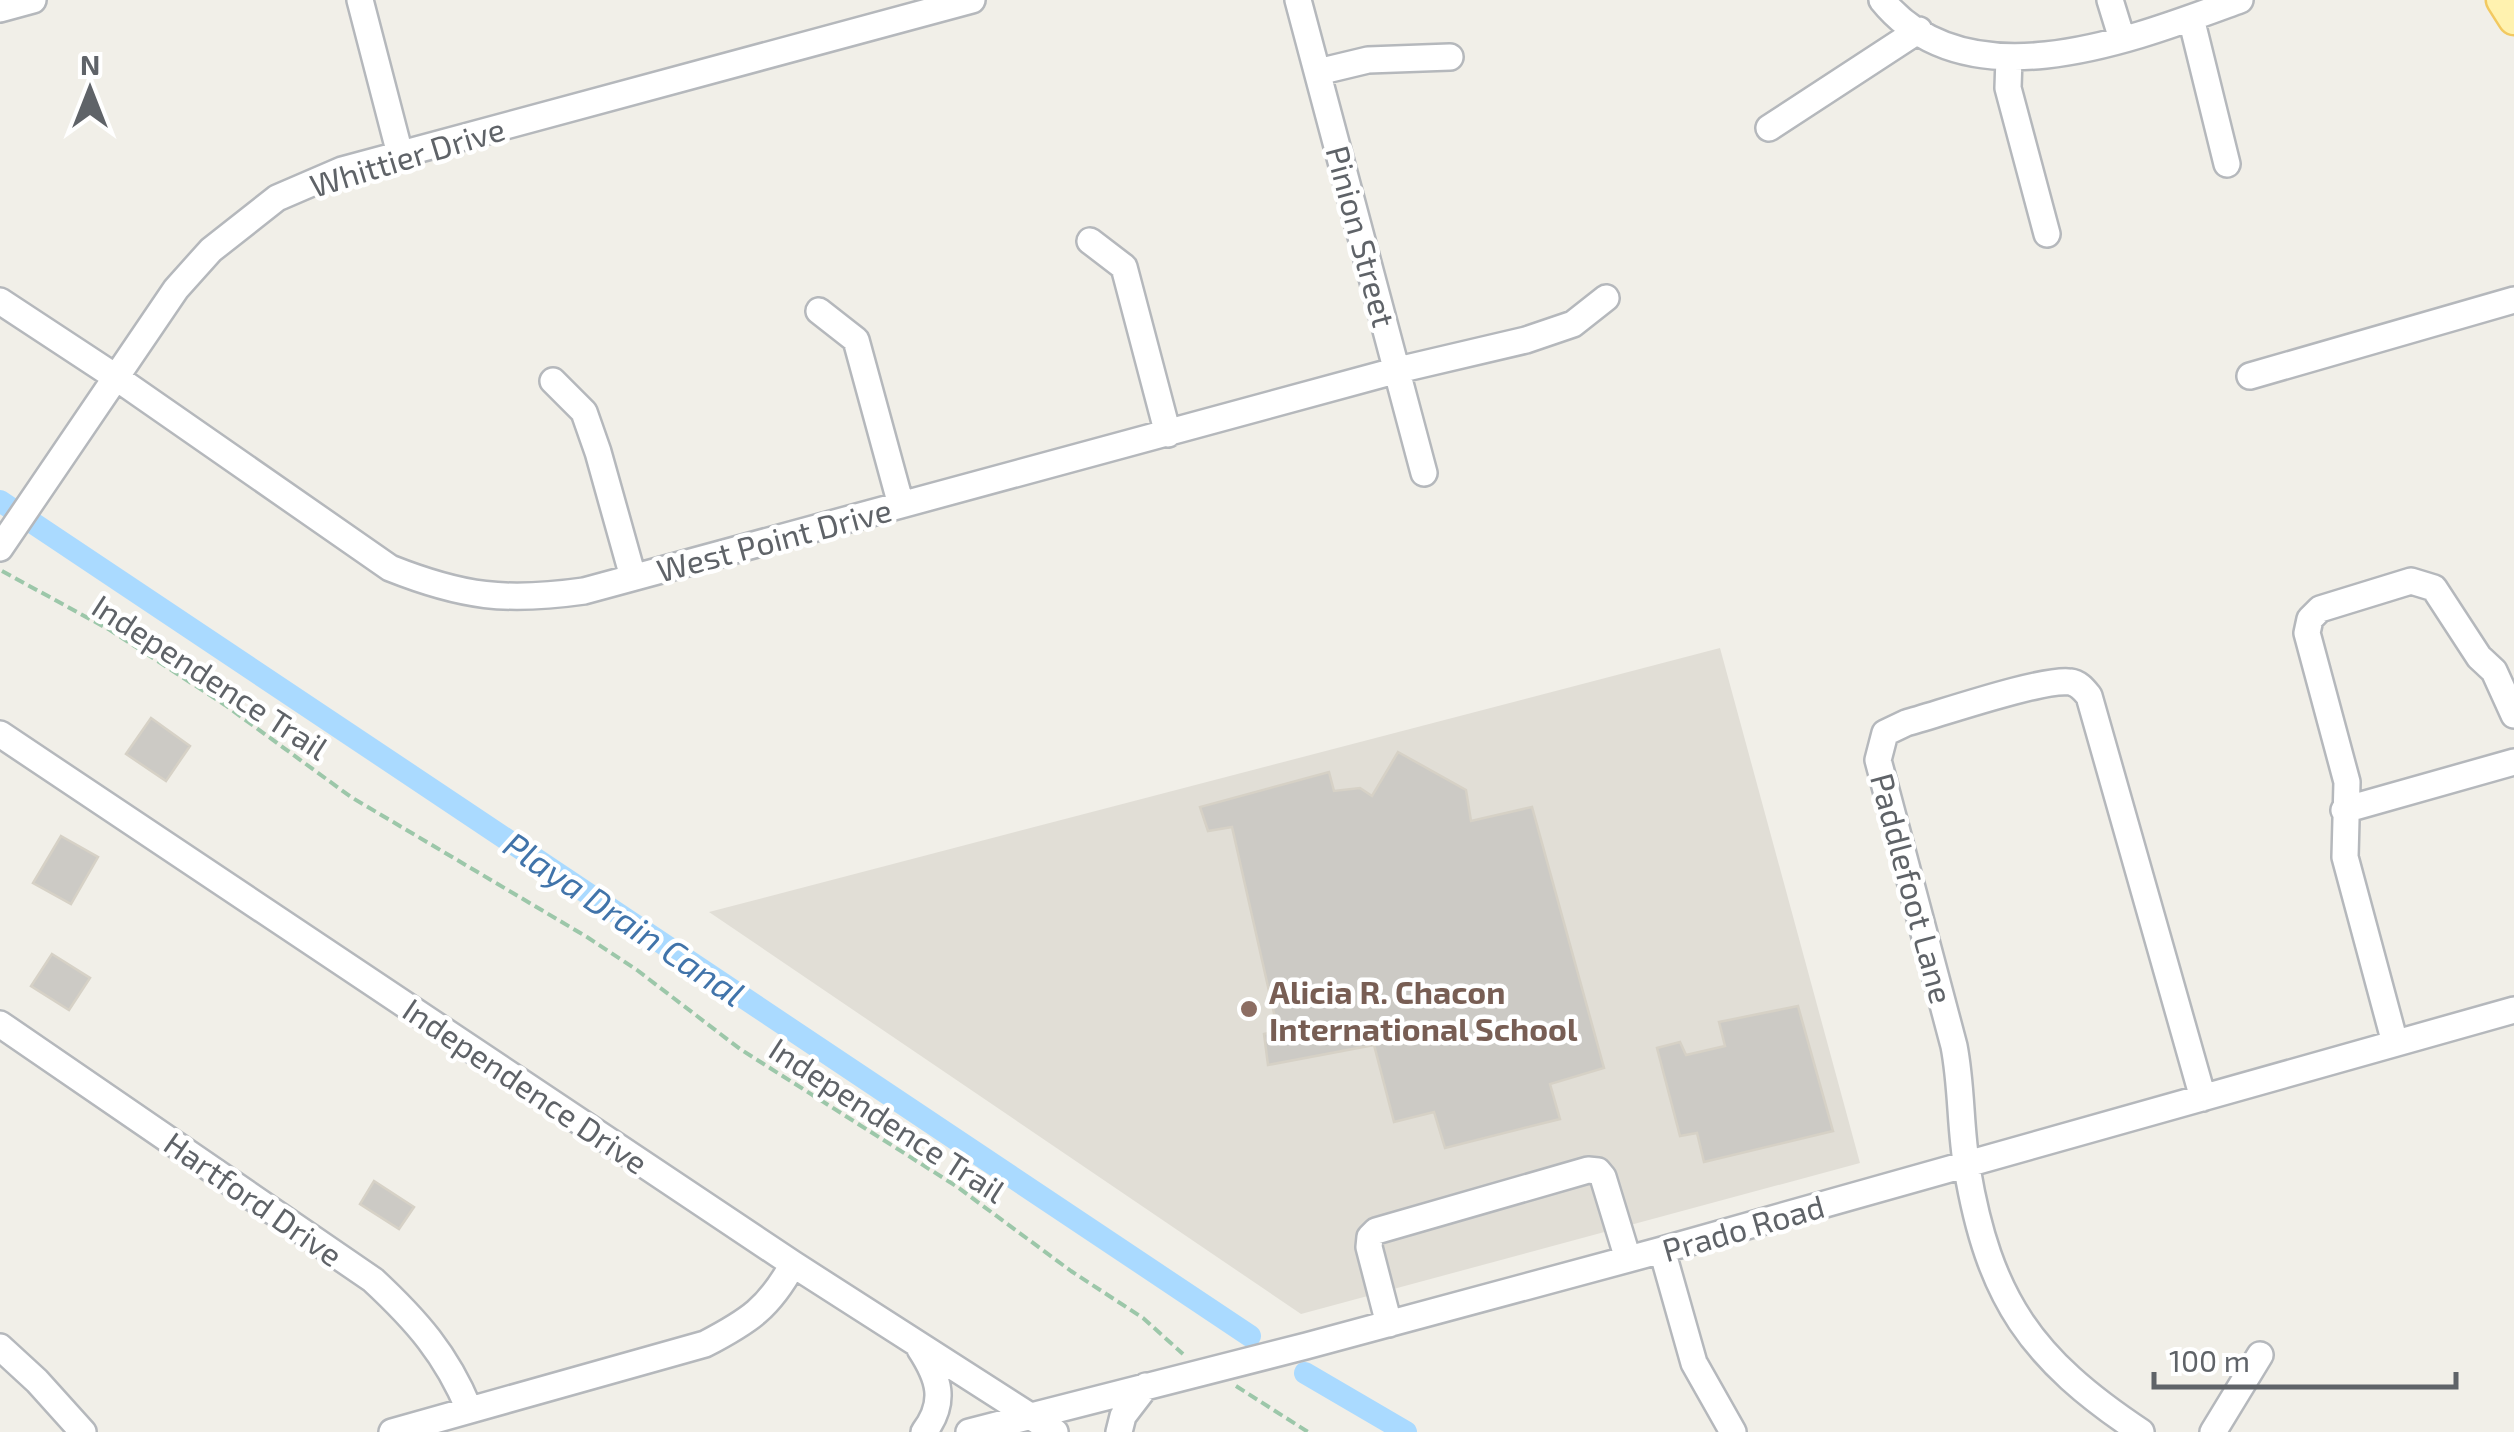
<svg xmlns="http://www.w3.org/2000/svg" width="2514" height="1432" viewBox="0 0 2514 1432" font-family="'Exo 2',sans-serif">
<rect width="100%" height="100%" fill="#f1efe8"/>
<path fill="#e1ded6" d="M1720 648 1860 1163 1301 1314 709 912Z"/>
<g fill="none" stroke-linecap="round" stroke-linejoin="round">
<path stroke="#aadaff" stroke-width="22" d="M0 501 1250 1336
M1305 1373 1406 1432"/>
</g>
<path fill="#cccac5" stroke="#d6d1c6" stroke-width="2.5" d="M151 718 190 746 166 781 126 754Z
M1398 752 1466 790 1471 821 1532 807 1604 1068 1550 1084 1560 1119 1445 1148 1434 1112 1394 1122 1374 1045 1268 1065 1264 1034 1278 1031 1232 827 1208 831 1200 807 1329 772 1334 791 1360 788 1372 796Z
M61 836 98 857 71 904 33 883Z
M52 954 90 978 69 1010 31 986Z
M1798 1006 1833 1131 1704 1162 1697 1133 1680 1136 1657 1048 1680 1042 1686 1055 1725 1046 1719 1022Z
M374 1181 414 1207 399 1229 360 1204Z"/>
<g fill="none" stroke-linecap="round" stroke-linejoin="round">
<g stroke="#b5b8bc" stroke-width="30">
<path id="minor" d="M360 0 400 154
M1298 0 1424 473
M1882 0C1968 106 2136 38 2240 0
M2110 0 2122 39
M0 9 33 0
M2191 18 2227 164
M2009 57 2008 88 2047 234
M1318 72 1368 60 1450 57
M1769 128 1919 30
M1090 241 1124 267 1168 434
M0 301 114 376 390 568C463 597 506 602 584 591L1398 370 1526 340 1573 324 1606 298
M819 311 856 340 901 505
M2250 376 2514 300
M553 381 584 412 598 452 633 577
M0 548 176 289 211 250 277 198 342 170 972 0
M0 734 793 1264 1055 1432
M2344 810 2514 762
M0 1024 373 1280C417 1321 446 1354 469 1409
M2395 1043 2345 857 2347 782 2307 633 2310 619 2320 609 2411 581 2434 588 2479 657 2494 671 2514 715
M1662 1250 1694 1363 1733 1432
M1389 1324 1369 1247 1370 1237 1376 1231 1588 1170 1598 1171 1603 1177 1628 1259
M0 1347 37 1381 83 1432
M920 1349C939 1378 947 1402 924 1432
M392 1432 705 1344C749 1321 769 1308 793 1264
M969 1432 1306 1346 1662 1250 2514 1010
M1119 1432 1123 1416 1146 1386
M2141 1432C2031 1359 1989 1299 1967 1168 1960 1128 1962 1087 1954 1046L1878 760 1885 733 1906 723C1939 714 2043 678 2070 682 2079 683 2084 690 2089 696L2203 1098
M2213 1432 2260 1355"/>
</g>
<g stroke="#f2c960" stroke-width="35">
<path id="major" d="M2502 0 2514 19"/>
</g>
<path stroke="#9cc7a9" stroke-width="4" stroke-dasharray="10 5" stroke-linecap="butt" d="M2 571 110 630 225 705 351 797 587 937 637 970 740 1049 956 1186 1071 1271 1143 1318 1183 1354
M1236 1386 1308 1432"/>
<use href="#minor" stroke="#fff" stroke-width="25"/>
<use href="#major" stroke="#fff2af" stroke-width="30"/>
</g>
<circle fill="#8d6e63" stroke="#fff" stroke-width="4" cx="1249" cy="1009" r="10"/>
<g text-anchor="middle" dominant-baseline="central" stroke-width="9" stroke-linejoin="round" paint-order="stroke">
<g font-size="32" fill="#5f6368" stroke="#fff">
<text transform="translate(407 156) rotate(-17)">Whittier Drive</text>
<text transform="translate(1362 236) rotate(75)">Pinion Street</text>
<text transform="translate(774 539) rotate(-15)">West Point Drive</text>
<text transform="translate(211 676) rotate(33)">Independence Trail</text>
<text transform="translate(1913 888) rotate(75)">Paddlefoot Lane</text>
<text transform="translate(526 1085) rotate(34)">Independence Drive</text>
<text transform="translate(888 1119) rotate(33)">Independence Trail</text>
<text transform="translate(254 1198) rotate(35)">Hartford Drive</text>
<text transform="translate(1743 1227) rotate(-16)">Prado Road</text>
</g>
<g font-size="32" font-weight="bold" fill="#785e54" stroke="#fff" text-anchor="start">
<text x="1269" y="991">Alicia R. Chacon<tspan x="1269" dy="37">International School</tspan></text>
</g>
<g font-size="35" font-style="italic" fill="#4174aa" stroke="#fff">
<text transform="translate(625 918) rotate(34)">Playa Drain Canal</text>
</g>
</g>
<g transform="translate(90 90)" stroke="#ffffff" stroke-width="8" paint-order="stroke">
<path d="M0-8L18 38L0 25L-18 38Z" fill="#5f6368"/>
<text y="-15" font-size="28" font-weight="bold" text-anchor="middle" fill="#5f6368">N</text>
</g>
<path d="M2154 1372v15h302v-15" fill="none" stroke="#5f6368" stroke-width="5"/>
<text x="2169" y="1372" font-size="30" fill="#5f6368" stroke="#ffffff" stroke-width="8" paint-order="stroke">100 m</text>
</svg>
